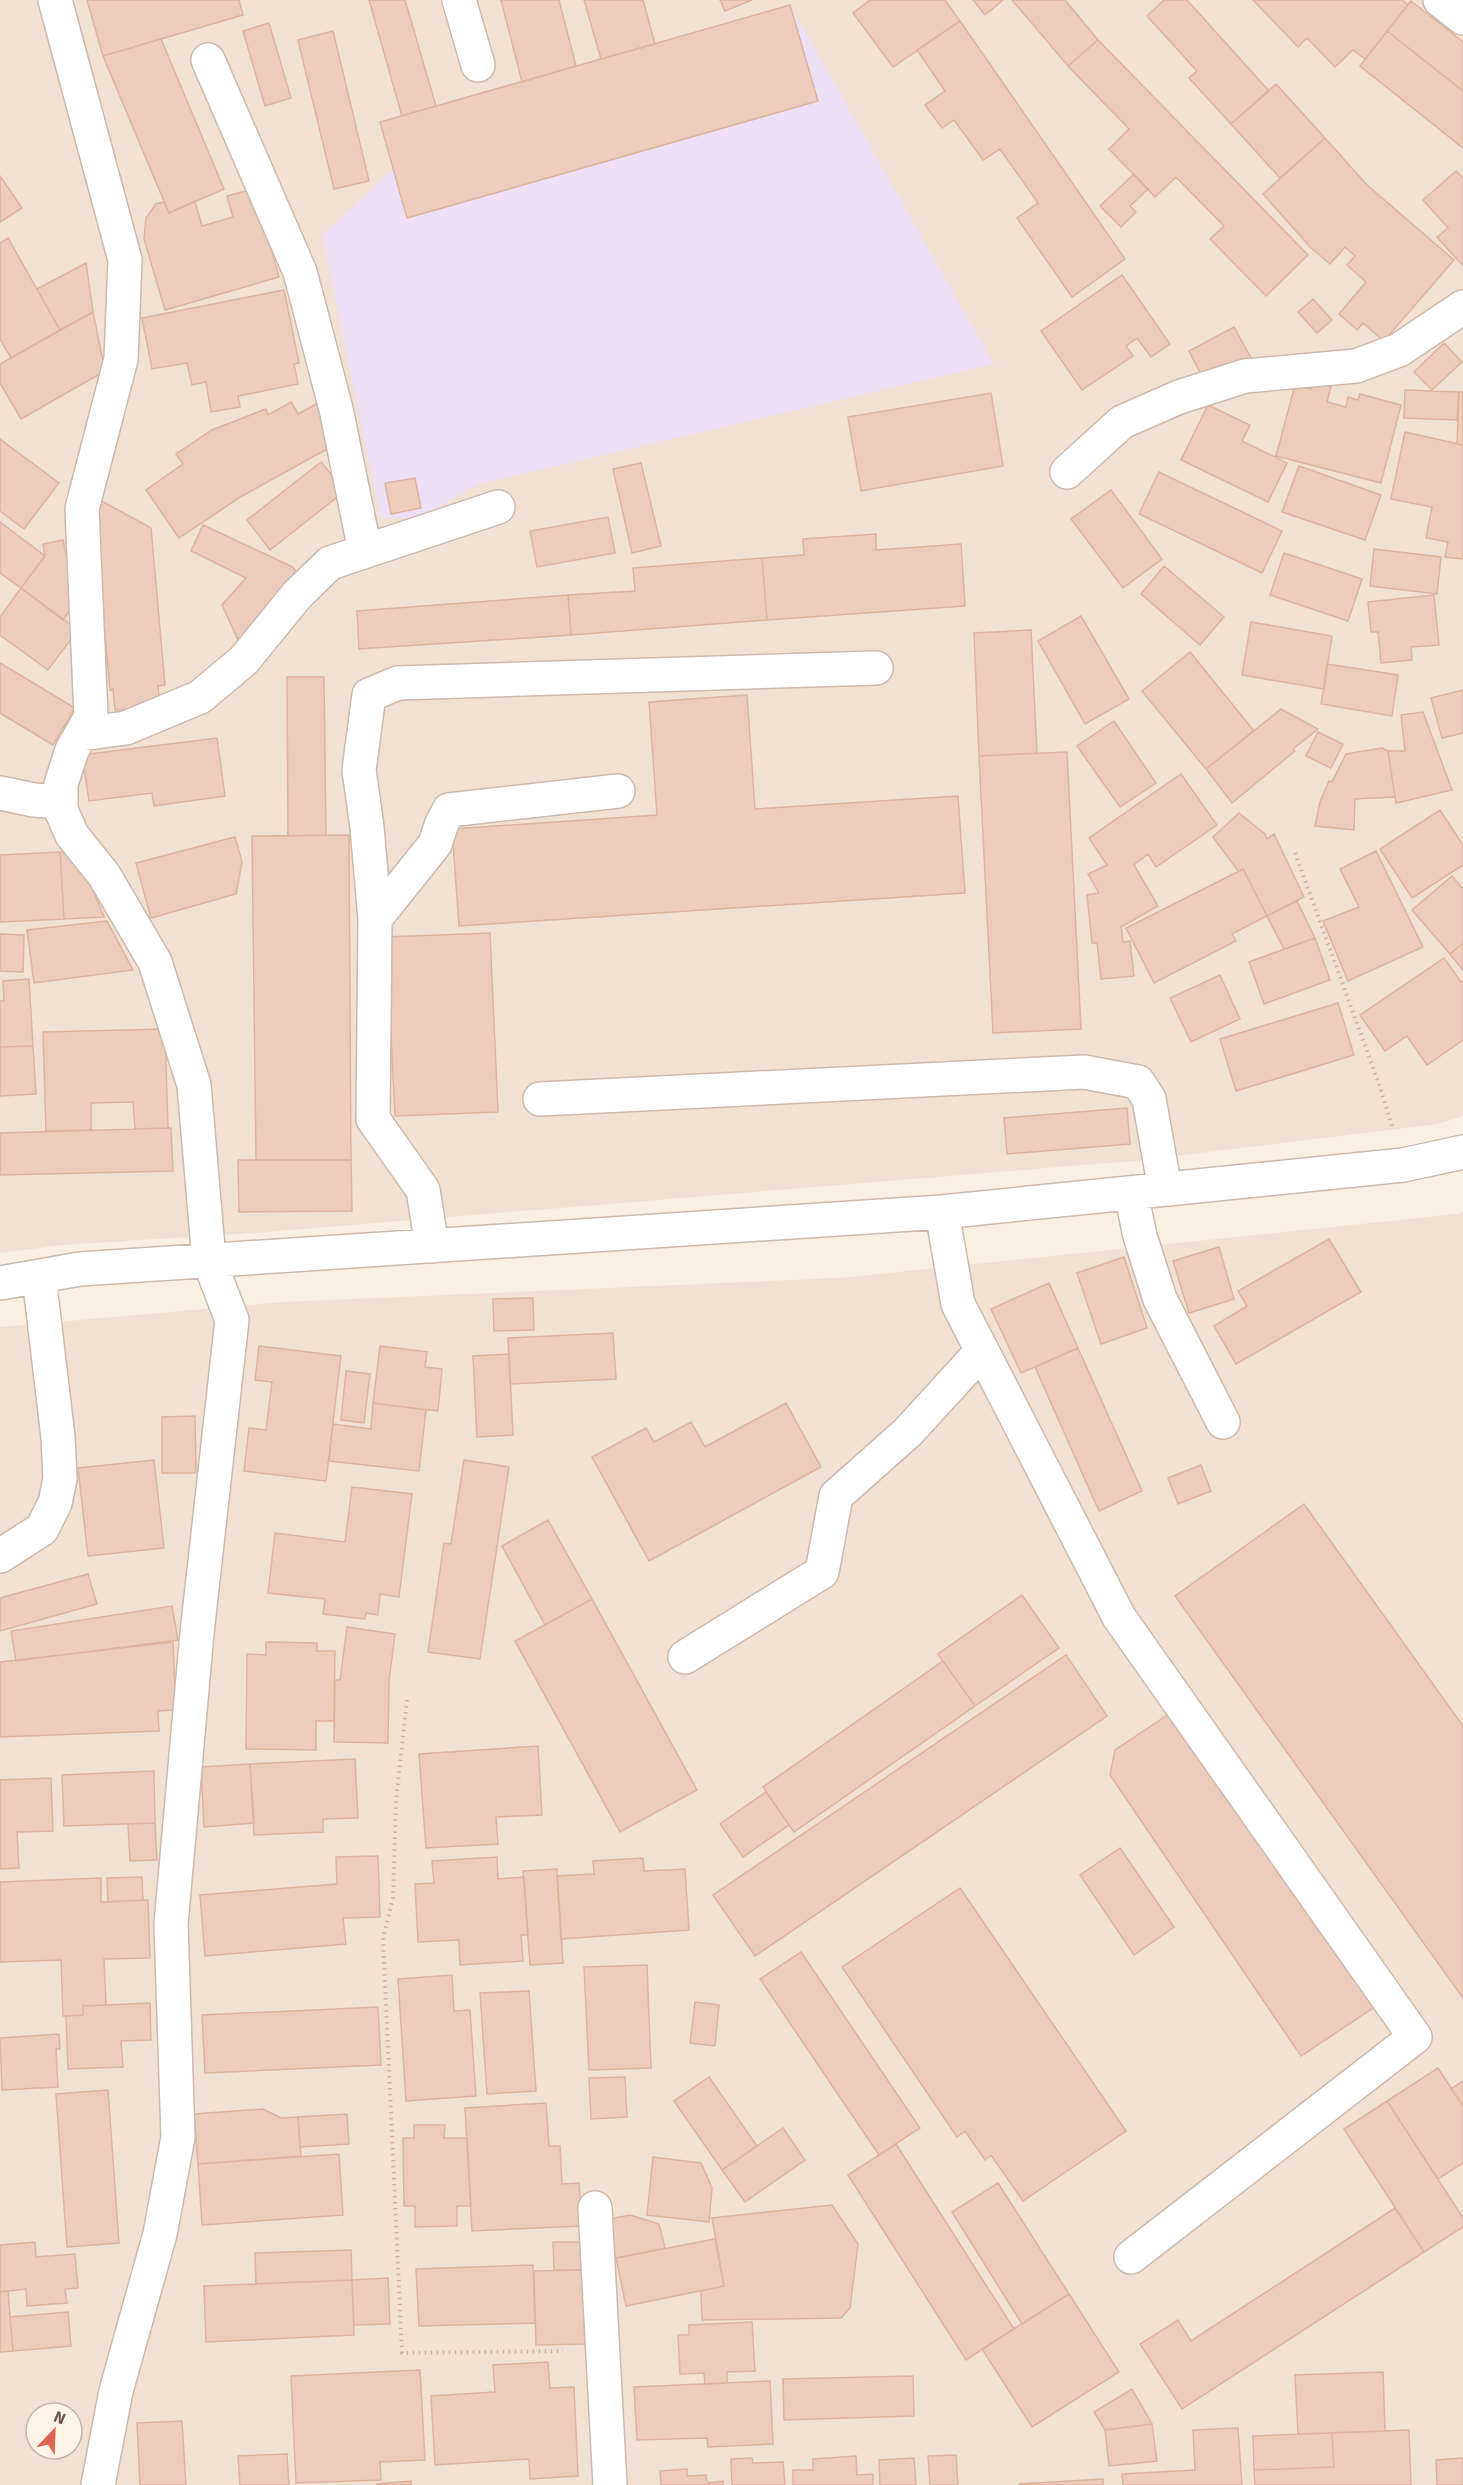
<svg xmlns="http://www.w3.org/2000/svg" width="1463" height="2485" viewBox="0 0 1463 2485" font-family="Signika,sans-serif">
<rect width="100%" height="100%" fill="#faefe3"/>
<path fill="#f1e1d2" fill-rule="evenodd" d="M0 0H1463V1116L1438 1124 1133 1161 253 1233 63 1245 0 1253Z
M1463 1212V2485H0V1327L283 1302 840 1278 1457 1214ZM36 2413H72V2449H36Z"/>
<path fill="#ecdff6" d="M790 5 994 364 479 484 418 518H381L322 236 393 169 380 122Z"/>
<path fill="#edccbc" stroke="#dfb29e" stroke-width="1.5" d="M87 0H239L243 15 103 56Z
M369 0H405L436 106 402 116Z
M501 0H559L576 66 522 82Z
M584 0H643L655 44 601 59Z
M720 0H752L725 11Z
M870 0H945L960 21 893 67 853 13Z
M973 0H1003L985 15Z
M1012 0H1065L1098 40 1068 66Z
M1164 0H1187L1269 91 1231 124 1189 78 1197 71 1147 16Z
M1253 0H1402L1408 5 1365 59 1353 50 1335 67 1307 38 1298 47Z
M1411 1 1463 42V91L1387 31Z
M790 5 818 101 407 218 380 122Z
M960 21 1125 259 1072 297 1017 218 1038 203 1000 149 983 160 954 120 942 128 925 105 945 91 917 50Z
M269 23 291 98 265 106 243 31Z
M333 31 369 181 334 189 298 40Z
M1387 31 1463 91V148L1360 66Z
M161 39 224 189 169 213 103 56Z
M1098 40 1308 255 1266 296 1210 239 1224 226 1176 177 1155 197 1109 149 1129 129 1068 66Z
M1276 84 1325 138 1280 178 1231 124Z
M1325 138 1367 185 1454 260 1384 341 1363 323 1357 330 1339 314 1366 282 1347 265 1355 256 1345 247 1330 264 1311 248 1263 194Z
M1456 171 1463 178V266L1437 237 1448 228 1423 200Z
M1134 174 1148 189 1130 206 1136 212 1121 227 1100 206Z
M0 176 22 208 0 222Z
M254 189 279 277 165 310 144 239 146 218 156 204 164 202 169 213 195 201 202 226 233 217 227 196Z
M8 238 60 330 11 358 0 339V243Z
M86 263 93 312 60 330 37 289Z
M1122 275 1170 344 1151 357 1137 338 1126 346 1133 356 1082 390 1041 331Z
M284 290 299 363 294 364 298 384 238 396 240 407 211 412 206 382 192 385 187 363 152 369 142 318Z
M1313 299 1332 320 1317 333 1298 312Z
M93 312 105 371 21 419 0 383V364Z
M1234 327 1251 358 1205 382 1189 351Z
M1444 343 1462 362 1432 390 1414 372Z
M1313 381 1331 386 1327 402 1346 407 1348 397 1358 400 1360 394 1401 405 1381 483 1276 456 1295 385 1311 389Z
M1405 390 1459 392 1457 420 1404 418Z
M1459 392H1463V445L1457 444Z
M991 393 1003 466 861 491 848 417Z
M291 402 298 414 318 403 340 442 242 496 179 538 146 490 183 464 176 454 212 430 266 409 268 415Z
M1208 405 1250 425 1242 441 1287 463 1268 502 1181 460Z
M1405 432 1463 445V559L1445 557 1448 542 1426 538 1432 507 1391 499Z
M0 439 59 483 24 529 0 511Z
M321 462 345 491 270 550 247 520Z
M641 463 661 546 632 553 613 469Z
M1299 466 1381 495 1365 540 1282 512Z
M1159 472 1282 531 1262 573 1139 514Z
M415 478 421 508 391 514 385 483Z
M1111 490 1162 559 1123 588 1071 519Z
M98 499 151 528 165 685 158 686 160 707 115 710 113 689 110 690 95 523Z
M608 517 615 553 537 567 530 531Z
M0 522 45 556 21 588 0 573Z
M203 525 293 567 297 574 239 642 222 605 246 578 191 551Z
M876 534V550L961 544 965 606 767 620 762 558 804 555 803 539Z
M63 540 76 602 63 620 21 588 45 556 43 544Z
M1374 549 1441 557 1437 594 1370 586Z
M1284 553 1362 579 1348 621 1270 595Z
M762 558 767 620 571 635 568 595 635 591 633 568Z
M1164 566 1224 617 1200 645 1141 594Z
M21 588 78 630 48 670 0 635V617Z
M568 595 571 635 359 649 357 611Z
M1434 595 1439 645 1411 647 1412 660 1381 663 1378 632H1371L1368 602Z
M1081 616 1129 699 1085 724 1038 641Z
M1251 622 1332 636 1324 689 1242 675Z
M1031 630 1037 753 979 756 974 633Z
M1190 652 1254 731 1206 769 1142 691Z
M0 663 75 708 53 745 0 713Z
M1327 664 1398 675 1392 716 1321 704Z
M287 677H324L326 835 288 836Z
M1463 690V733L1442 738 1431 698Z
M747 695 755 809 958 796 965 893 459 926 452 829 657 815 649 702Z
M1281 709 1318 729 1293 749 1295 751 1232 803 1206 769Z
M1423 712 1452 790 1396 803 1388 751H1405L1401 715Z
M1114 721 1156 783 1120 807 1077 746Z
M1318 732 1343 744 1331 768 1306 756Z
M217 738 225 796 154 806 152 793 89 801 82 755Z
M1382 748 1388 751 1395 797 1355 799 1354 830 1315 826 1320 802 1329 781 1332 782 1346 754Z
M1067 752 1081 1029 993 1033 979 756Z
M1181 774 1217 825 1156 867 1148 854 1134 865 1158 906 1121 927 1123 942 1130 941 1134 976 1101 979 1097 943H1092L1087 895 1099 893 1088 874 1107 865 1089 838Z
M1440 810 1463 845V865L1412 898 1380 849Z
M1239 813 1265 834 1267 839 1274 834 1304 897 1267 916 1243 869 1238 871 1213 837Z
M349 835 351 1160H256L252 836Z
M235 837 242 862 236 894 151 918 136 863Z
M1376 851 1423 947 1348 981 1323 921 1359 907 1340 869Z
M60 852H69L91 885 104 917 64 919Z
M60 852 64 919 0 922V855Z
M1243 869 1267 916 1232 934 1236 941 1154 983 1126 928Z
M1452 876 1463 889V943L1450 954 1412 910Z
M1297 901 1315 938 1284 949 1267 916Z
M107 921 133 970 34 983 27 930Z
M490 933 498 1112 395 1116 386 937Z
M0 934 24 935 23 972 0 971Z
M1315 938 1330 980 1264 1004 1249 962Z
M1463 943V970L1450 954Z
M1444 958 1461 982 1463 981V1040L1427 1065 1407 1036 1385 1051 1360 1015Z
M1220 975 1240 1019 1191 1042 1170 998Z
M29 979 33 1046 0 1047V1001H4L3 981Z
M1338 1003 1354 1055 1236 1091 1220 1039Z
M165 1029 168 1128 135 1129 133 1102 91 1103V1130L46 1131 43 1032Z
M33 1046 36 1094 0 1096V1047Z
M1127 1108 1130 1144 1007 1154 1004 1118Z
M171 1128 173 1171 0 1175V1133Z
M238 1160H351L352 1211 239 1212Z
M1329 1239 1361 1292 1236 1364 1214 1326 1247 1306 1238 1291Z
M1219 1247 1234 1299 1189 1313 1173 1261Z
M1124 1257 1147 1328 1101 1344 1077 1273Z
M1049 1283 1078 1348 1021 1373 991 1309Z
M533 1298 534 1330 494 1331 493 1299Z
M613 1333 616 1379 510 1384 508 1338Z
M259 1346 341 1356 326 1481 244 1471 249 1428 266 1430 272 1382 255 1380Z
M380 1346 427 1352 425 1367 442 1369 438 1411 373 1403Z
M1078 1348 1142 1491 1099 1511 1035 1367Z
M509 1354 513 1435 477 1437 473 1356Z
M346 1371 370 1374 364 1423 341 1420Z
M373 1403 426 1410 419 1471 329 1461 333 1424 371 1429Z
M786 1403 821 1467 649 1561 592 1457 646 1428 654 1442 691 1422 705 1447Z
M195 1416 196 1473H162V1417Z
M154 1460 164 1548 88 1556 78 1468Z
M464 1460 509 1467 480 1659 428 1652 444 1543 451 1544Z
M1201 1465 1211 1491 1178 1504 1168 1478Z
M352 1487 412 1494 399 1597 380 1594 378 1615 366 1613 365 1619 323 1614 325 1599 268 1593 275 1533 345 1542Z
M1304 1504 1463 1726V1998L1175 1596Z
M548 1520 592 1599 545 1625 502 1546Z
M88 1574 97 1604 0 1631V1598Z
M1022 1595 1059 1648 975 1706 938 1654Z
M592 1599 697 1790 620 1832 515 1641Z
M172 1606 178 1640 16 1661 11 1631Z
M347 1627 395 1634 389 1681 388 1743 334 1742 335 1680H340Z
M173 1642 176 1710 158 1711 159 1731 0 1737V1662Z
M266 1642 317 1643V1651H335L334 1721H316V1750L246 1749 247 1654 266 1655Z
M1066 1655 1107 1716 755 1956 713 1895Z
M943 1661 975 1706 794 1832 763 1787Z
M1175 1710 1376 2006 1301 2056 1110 1775 1115 1750Z
M538 1746 542 1815 496 1817 498 1844 426 1848 419 1754Z
M355 1759 358 1818 323 1819V1832L254 1835 250 1764Z
M250 1764 254 1823 204 1827 201 1767Z
M154 1771 155 1823 64 1826 62 1775Z
M51 1778 53 1831 17 1832 19 1868 0 1869V1780Z
M766 1792 789 1825 743 1857 720 1824Z
M155 1823 157 1860 130 1861 128 1824Z
M1120 1848 1174 1927 1134 1955 1080 1875Z
M378 1856 380 1917 343 1918 346 1944 205 1956 200 1895 337 1884 336 1857Z
M497 1857 498 1879 524 1877 528 1935H521L523 1961 460 1965 459 1940 418 1942 415 1884 434 1883 432 1861Z
M643 1858 644 1871 685 1869 689 1930 561 1939 557 1876 594 1874 593 1861Z
M557 1869 563 1963 530 1965 523 1871Z
M142 1877 143 1900 108 1902 107 1878Z
M101 1878V1902L148 1900 150 1958 104 1959 106 2005 83 2006V2015L63 2016 61 1960 0 1962V1882Z
M960 1888 1126 2131 1023 2201 991 2155 985 2160 965 2131 957 2137 842 1967Z
M801 1952 920 2128 879 2155 760 1979Z
M647 1965 651 2068 589 2070 584 1967Z
M452 1975 454 2011 470 2010 476 2096 406 2101 398 1979Z
M529 1991 536 2091 487 2094 480 1993Z
M695 2002 719 2005 715 2046 690 2043Z
M150 2003 151 2040 121 2041 123 2067 68 2069 66 2016 83 2015V2006Z
M378 2007 381 2065 205 2073 202 2015Z
M59 2034 60 2049H56L58 2087 2 2090 0 2038Z
M1438 2068 1463 2106V2163L1438 2179 1387 2101Z
M625 2077 627 2117 591 2119 589 2078Z
M709 2077 757 2146 722 2170 674 2101Z
M1463 2081V2106L1451 2089Z
M108 2090 119 2243 67 2247 56 2094Z
M1387 2101 1463 2218V2227L1424 2252 1344 2129Z
M546 2103 549 2146H560L562 2184 579 2183 582 2226 472 2231 465 2108Z
M263 2109 281 2118 298 2117 301 2156 198 2164 194 2114Z
M347 2114 349 2144 300 2147 298 2117Z
M414 2125H445L444 2138H467L471 2206H457V2226L415 2227V2206H404L403 2138H414Z
M783 2128 805 2160 745 2202 722 2170Z
M896 2144 1014 2329 966 2360 848 2175Z
M339 2154 343 2215 202 2225 198 2164Z
M653 2157 701 2163 712 2188 709 2222 647 2215Z
M998 2183 1069 2294 1022 2324 952 2212Z
M832 2205 858 2244 850 2308 841 2318 702 2320 701 2291 724 2286 712 2218Z
M1395 2208 1424 2252 1182 2409 1140 2344 1178 2320 1191 2341Z
M630 2215 659 2224 665 2248 616 2258H606L604 2220Z
M715 2239 724 2286 626 2306 616 2258Z
M35 2242 36 2257 75 2254 78 2288 65 2289 67 2303 27 2306 26 2289 0 2292V2245Z
M553 2242H584L585 2270H554Z
M351 2250 352 2280 256 2284 255 2253Z
M533 2265 535 2323 419 2326 416 2269Z
M585 2270 587 2344 536 2345 534 2271Z
M388 2278 390 2324 354 2325 352 2280Z
M352 2280 354 2335 206 2342 204 2286Z
M8 2291 13 2351 0 2352V2292Z
M1069 2294 1119 2372 1032 2427 982 2349Z
M68 2312 71 2346 13 2351 10 2317Z
M752 2322 755 2371 727 2372V2383L705 2384 704 2373 680 2374 678 2335H689V2325Z
M548 2362 550 2388 574 2387 578 2476 530 2479 529 2459 435 2465 431 2396 495 2392 493 2365Z
M420 2370 425 2460 380 2462 381 2480 296 2483 291 2376Z
M1383 2372 1385 2431 1298 2434 1295 2375Z
M913 2376 914 2416 784 2420 783 2379Z
M770 2381 773 2444 708 2447 707 2438 637 2440 634 2387Z
M1132 2389 1152 2424 1105 2430 1094 2412Z
M182 2421 186 2485H140L137 2423Z
M1152 2424 1157 2461 1109 2466 1105 2430Z
M1238 2428 1242 2485H1123L1122 2474 1195 2470 1193 2430Z
M1409 2430 1411 2485H1255L1254 2470 1334 2467 1332 2433Z
M1332 2433 1334 2467 1254 2470 1253 2436Z
M287 2454 289 2485H240L238 2456Z
M956 2455 958 2485H930L928 2456Z
M856 2456 857 2475 873 2474V2485H793V2470H813V2459Z
M752 2458 753 2463 783 2462 785 2485H732L731 2459Z
M914 2458 916 2485H880L879 2460Z
M1463 2458V2485H1437L1436 2460Z
M687 2469V2476L706 2475 707 2483 723 2481V2485H661L660 2471Z
M1103 2479V2485H1019V2484Z
M411 2481V2485H377V2484Z"/>
<g fill="none" stroke-linecap="round" stroke-linejoin="round">
<g stroke="#cdb9ad" stroke-width="36">
<path id="minor" d="M55 0 125 260 121 359 82 509 91 717 72 750 61 784V810L72 835 104 875 155 962 194 1085 209 1260 232 1320 197 1633 171 1924 178 2137 160 2234 116 2391 98 2485
M459 0 478 65
M1440 0 1463 18
M208 60 300 272 336 409 365 551
M1067 472 1122 422 1179 397 1245 376 1356 366 1399 350 1463 307
M81 734 126 728 200 697 244 660 297 595 330 563 498 507
M0 793 34 800 61 802
M375 919 435 844 442 823 449 810 618 791
M540 1099 1084 1072 1138 1082 1149 1099 1165 1189
M1131 1193 1140 1236 1160 1299 1223 1422
M942 1212 958 1304 1119 1617 1415 2037 1131 2257
M432 1246 423 1190 373 1119 375 919 367 827 359 770 369 695 398 683 876 668
M0 1283 80 1269 942 1212 1403 1165 1463 1152
M0 1556 42 1529 55 1503 60 1479 58 1437 39 1277
M685 1657 822 1572 836 1496 908 1432 982 1351
M595 2208 610 2485"/>
</g>
<path stroke="#d2b0a0" stroke-width="4" stroke-dasharray="1.5 4.5" stroke-linecap="butt" d="M1295 853 1379 1084 1392 1126
M407 1700 396 1801 393 1898 383 1938 402 2353 563 2351"/>
<use href="#minor" stroke="#fff" stroke-width="33"/>
</g>
<g transform="translate(54 2431) rotate(23)"><circle r="28" fill="#fdf4e8" stroke="#c5b4a9" stroke-width="1.5"/>
<path d="M0-4.5L10 22L0 15L-10 22Z" fill="#db6550"/>
<text y="-9" font-size="16" font-weight="bold" text-anchor="middle" fill="#70554b">N</text>
</g>
</svg>
